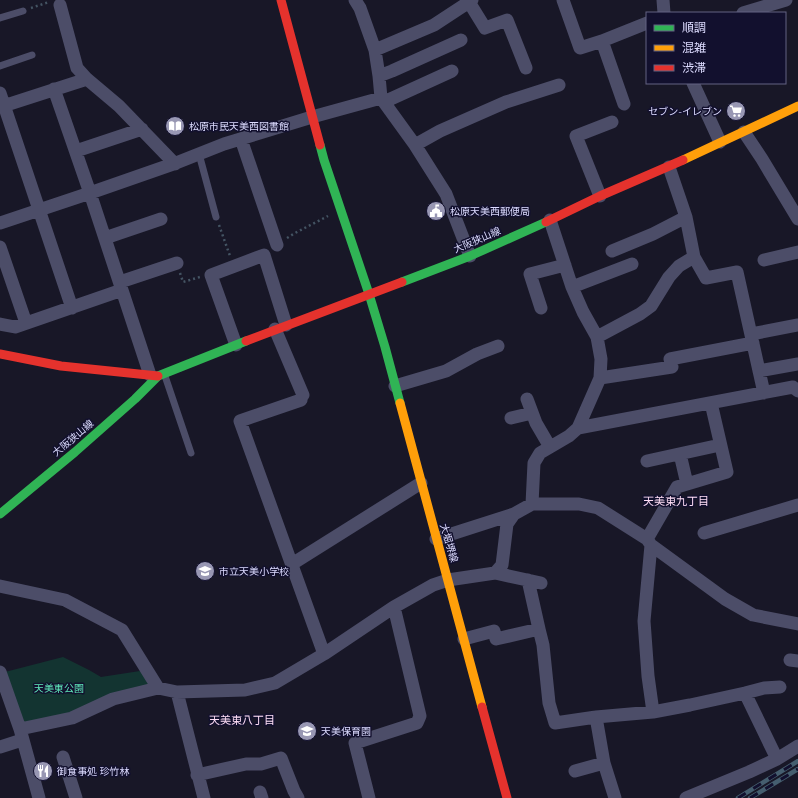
<svg xmlns="http://www.w3.org/2000/svg" width="798" height="798" viewBox="0 0 798 798" font-family="Montserrat,'Noto Sans JP',sans-serif">
<rect width="100%" height="100%" fill="#181727"/>
<path fill="#133431" d="M63 657 89 670 101 677 140 671 152 687 74 714 29 724 22 721 5 672Z"/>
<g fill="none" stroke-linecap="round" stroke-linejoin="round">
<path stroke="#445463" stroke-width="2.5" stroke-dasharray="2 3" stroke-linecap="butt" d="M31 8 49 2
M219 225 230 256
M287 238 295 233 328 216
M180 273 183 282 200 277"/>
<path stroke="#4c4d68" stroke-width="7" d="M0 18 23 11
M0 66 32 55
M199 154 216 217
M165 376 191 453"/>
<path stroke="#4c4d68" stroke-width="13" d="M355 0 360 8 375 50
M563 0 580 48 602 41 647 23
M663 0 664 13
M469 2 485 28 507 20 526 68
M60 5 77 68 87 79 119 106 175 164
M743 13 786 0
M602 41 624 104
M379 76 392 71 461 40
M693 83 720 142
M54 89 90 193 176 163 224 144 312 117 381 98
M0 93 72 308
M384 102 452 71
M0 107 87 79
M744 132 762 159 798 219
M241 139 277 245
M415 145 440 131 506 102 559 85
M76 151 142 129
M669 167 686 217 694 257 706 278 737 272 764 393
M600 196 576 136 612 122
M0 223 90 193 150 375
M105 238 161 219
M0 247 26 323
M612 251 653 234 686 217
M470 256 446 194 415 145 381 98 379 76 375 50 434 25 472 0
M764 260 798 252
M120 282 177 263
M572 287 632 264
M541 308 530 274 565 265
M0 324 15 327 122 290
M275 329 303 395
M751 334 798 325
M597 337 640 314 651 306 669 277 679 266 694 257
M236 345 211 275 264 255 286 325
M759 371 798 364
M600 378 672 367 670 359 753 343
M395 386 446 371 477 354 498 346
M527 399 536 423 550 447
M301 400 240 421 324 654
M511 418 532 413
M578 428 793 387 798 391
M680 454 687 484
M647 461 720 445
M532 504 534 463 540 453 569 436 578 428 600 378 601 359 597 337 583 312 572 287 550 220
M704 533 798 505
M436 539 514 514
M647 539 677 487 727 472 711 403
M651 545 644 621 648 676 653 712
M292 564 421 483
M495 573 541 583
M528 580 539 629
M0 586 65 600 122 630 158 688
M464 639 494 631 496 639 539 629 543 645 549 703 555 723 596 717 653 712 690 705 745 693 764 688 780 687
M790 660 798 661
M0 672 20 729 39 798
M177 692 204 798
M745 693 777 759
M596 717 604 763 615 798
M20 729 72 718 113 699 158 688 177 692 245 690 275 683 324 654 394 607 433 585 448 580 495 573 502 565 507 524 514 514 532 504H579L598 508 647 539 651 545 725 599 753 615 798 624
M0 747 22 740
M63 757 76 798
M575 771 604 763
M197 775 246 764H261L281 758 294 791 298 798
M260 792 262 798
M369 798 355 743 417 723 420 716 394 607
M686 798 749 772 777 759 798 746"/>
<path stroke="#30b455" stroke-width="9" d="M320 145 324 160 369 294 385 347 400 403
M402 282 470 256 546 222
M0 514 75 452 135 399 158 376 246 341"/>
<path stroke="#ff9f0a" stroke-width="9" d="M683 160 798 106
M400 403 482 707"/>
<path stroke="#e5322d" stroke-width="9" d="M281 0 320 145
M546 222 600 196 683 160
M246 341 402 282
M0 354 61 366 158 376
M482 707 507 798"/>
<g stroke="#455e6f" stroke-width="4.5">
<path id="rail" d="M738 798 798 761
M750 798 798 769"/>
</g>
<use href="#rail" stroke="#12102e" stroke-width="3" stroke-dasharray="9" stroke-linecap="butt"/>
</g>
<defs>
<g id="supermarket-disc" transform="scale(1)"><circle r="9.5" fill="#9897b3" stroke="#12102e"/><path d="M-6-5.5h2.5l.6 2H6L4.5 2H-2.5L-4.4-4H-6ZM-1.5 3.2a1.3 1.3 0 1 0 .1 0ZM3 3.2a1.3 1.3 0 1 0 .1 0Z" fill="#fff"/></g>
<g id="library-disc" transform="scale(1)"><circle r="9.5" fill="#9897b3" stroke="#12102e"/><path d="M-6-4Q-3-5.5-.7-3.5V5Q-3 3-6 4ZM6-4Q3-5.5 .7-3.5V5Q3 3 6 4Z" fill="#fff"/></g>
<g id="civic-disc" transform="scale(1)"><circle r="9.5" fill="#9897b3" stroke="#12102e"/><path d="M-.6-6.5H3V-4.5H.6V-3L4-1V1h2V6H-6V1h2V-1L-.6-3ZM-1.2 2.5V6h2.4V2.5Z" fill="#fff"/></g>
<g id="school-disc" transform="scale(1)"><circle r="9.5" fill="#9897b3" stroke="#12102e"/><path d="M0-5L7-2L0 1L-7-2ZM-4 1L0 2.5L4 1V4Q0 6-4 4Z" fill="#fff"/></g>
<g id="restaurant-disc" transform="scale(1)"><circle r="9.5" fill="#9897b3" stroke="#12102e"/><path d="M-5-6h1v4h1v-4h1v4h1v-4h1v5L-1.5 .5V6h-2V.5L-5-1ZM5-6V6H3V1.5H1.5Q1.5-4 5-6Z" fill="#fff"/></g>
</defs>
<g fill-rule="evenodd">
<use href="#supermarket-disc" x="736" y="111"/>
<use href="#library-disc" x="175" y="126"/>
<use href="#civic-disc" x="436" y="211"/>
<use href="#school-disc" x="205" y="571"/>
<use href="#school-disc" x="307" y="731"/>
<use href="#restaurant-disc" x="43" y="771"/>
</g>
<g text-anchor="middle" dominant-baseline="central" stroke-width="3" stroke-linejoin="round" paint-order="stroke">
<g font-size="10" fill="#dddcff" stroke="#12102e" text-anchor="start">
<text x="722" y="111" text-anchor="end">セブン-イレブン</text>
<text x="189" y="126">松原市民天美西図書館</text>
<text x="450" y="211">松原天美西郵便局</text>
<text x="219" y="571">市立天美小学校</text>
<text x="321" y="731">天美保育園</text>
<text x="57" y="771">御食事処 珍竹林</text>
</g>
<g font-size="10" fill="#dddcff" stroke="#12102e">
<text transform="translate(477 240) rotate(-23)">大阪狭山線</text>
<text transform="translate(73 438) rotate(-40)">大阪狭山線</text>
<text transform="translate(449 543) rotate(74)">大堀堺線</text>
</g>
<g font-size="10" fill="#5fe9ba" stroke="#12102e">
<text x="59" y="688">天美東公園</text>
</g>
<g font-size="11" fill="#ffdef6" stroke="#12102e">
<text x="676" y="501">天美東九丁目</text>
<text x="242" y="720">天美東八丁目</text>
</g>
</g>
<rect x="646" y="12" width="140" height="72" fill="#12102e" stroke="#636282"/>
<rect x="654" y="25" width="20" height="6" fill="#30b455" stroke="#636282"/>
<text x="682" y="32" font-size="12" fill="#dddcff">順調</text>
<rect x="654" y="45" width="20" height="6" fill="#ff9f0a" stroke="#636282"/>
<text x="682" y="52" font-size="12" fill="#dddcff">混雑</text>
<rect x="654" y="65" width="20" height="6" fill="#e5322d" stroke="#636282"/>
<text x="682" y="72" font-size="12" fill="#dddcff">渋滞</text>
</svg>
